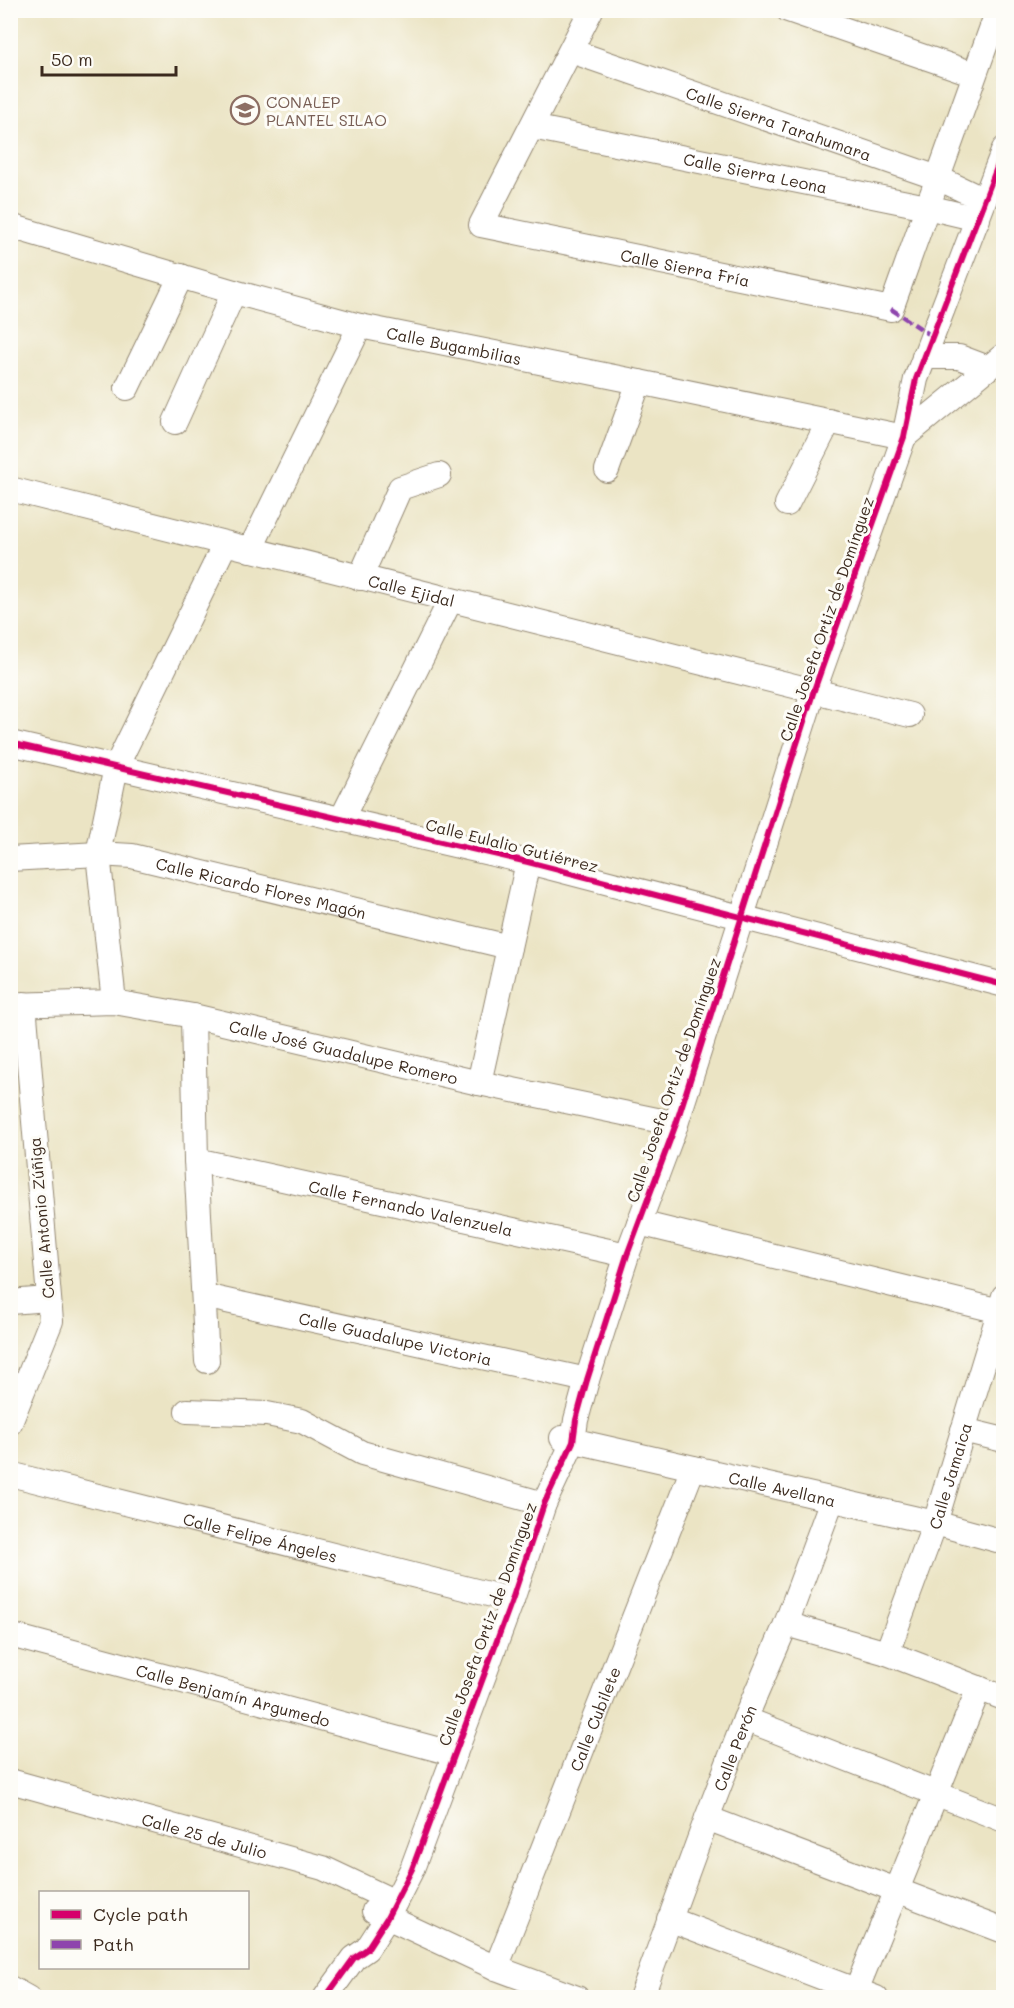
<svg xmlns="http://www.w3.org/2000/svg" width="1014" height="2008" viewBox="0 0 1014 2008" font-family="Mali,sans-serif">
<rect width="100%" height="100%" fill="#fdfcf7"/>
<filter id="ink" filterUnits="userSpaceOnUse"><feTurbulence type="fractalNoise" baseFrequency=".0167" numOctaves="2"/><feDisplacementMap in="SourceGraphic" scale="12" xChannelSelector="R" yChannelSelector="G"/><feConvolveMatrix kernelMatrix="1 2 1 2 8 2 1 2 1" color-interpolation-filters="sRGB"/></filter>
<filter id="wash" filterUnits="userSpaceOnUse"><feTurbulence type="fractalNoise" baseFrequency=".008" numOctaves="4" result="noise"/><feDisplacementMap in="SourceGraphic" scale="24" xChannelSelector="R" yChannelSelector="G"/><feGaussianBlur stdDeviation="1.35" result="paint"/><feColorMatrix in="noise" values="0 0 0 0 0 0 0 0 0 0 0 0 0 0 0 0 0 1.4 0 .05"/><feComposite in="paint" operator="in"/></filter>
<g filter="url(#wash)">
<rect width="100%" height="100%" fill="#ebe4c4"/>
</g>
<g filter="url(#ink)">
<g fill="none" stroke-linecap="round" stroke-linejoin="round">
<g stroke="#938771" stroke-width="26">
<g id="minor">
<path id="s1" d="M591 10 481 225 891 309 998 10"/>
<path d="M788 10 974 74"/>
<path id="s2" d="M571 51 938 178 984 200"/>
<path id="s3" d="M532 127 927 207 978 219"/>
<path id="s4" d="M10 226 234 292 360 326 639 382 904 437"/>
<path d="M924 357H959L988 368"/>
<path d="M127 388 181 276"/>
<path d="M175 422 234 292"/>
<path d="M904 437 1004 355"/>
<path d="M607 470 639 382"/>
<path id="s5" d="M10 489 910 715"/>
<path d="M787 504 829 421"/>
<path d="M250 550 360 326"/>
<path d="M360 578 400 488 439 475"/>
<path d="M10 743 528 862 1004 985"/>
<path d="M342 818 450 601"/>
<path id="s6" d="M10 859 98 854 132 856 509 947"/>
<path d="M114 1002 98 854 116 767 225 544"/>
<path id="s7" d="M10 1005 114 1002 193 1016 479 1083 676 1124"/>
<path d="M193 1016 196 1160 207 1361"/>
<path d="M479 1083 528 862"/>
<path id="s8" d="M196 1160 627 1255"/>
<path d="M639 1223 1004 1312"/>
<path id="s9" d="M204 1296 587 1380"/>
<path d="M10 1302 48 1299"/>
<path d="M187 1411 267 1414 302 1421 362 1453 544 1504"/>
<path d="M10 1423 51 1321 24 1004"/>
<path d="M963 1430 1004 1440"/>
<path id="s10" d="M562 1438 935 1523 1004 1542"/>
<path id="s11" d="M10 1474 512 1600"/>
<path d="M786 1624 887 1653 1004 1698"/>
<path id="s12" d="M10 1635 455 1754"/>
<path id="s13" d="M887 1653 935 1523 1004 1296"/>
<path d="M745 1719 1004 1820"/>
<path id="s14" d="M10 1781 323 1868 395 1902"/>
<path d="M707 1818 1004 1931"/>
<path d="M374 1911 496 1968 577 1998"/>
<path d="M669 1919 876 1998"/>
<path id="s15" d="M496 1968 693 1468"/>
<path d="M10 1988 28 1998"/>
<path d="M325 1998 354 1958 367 1949 387 1918 412 1869 512 1600 544 1504 573 1442 576 1420 587 1380 627 1255 676 1124 813 693 904 437 916 379 1004 149"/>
<path id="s16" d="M641 1998 707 1818 745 1719 786 1624 832 1500"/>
<path d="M853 1998 979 1688"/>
</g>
</g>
<use href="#minor" stroke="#fff" stroke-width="24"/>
<path stroke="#8e44ad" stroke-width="4.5" stroke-dasharray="9 4.5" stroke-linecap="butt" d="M891 309 932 336"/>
<g stroke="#fdfcf7" stroke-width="10">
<path id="cycleway" d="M10 743 528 862 1004 985
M325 1998 354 1958 367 1949 387 1918 412 1869 512 1600 544 1504 573 1442 576 1420 587 1380 627 1255 676 1124 813 693 904 437 916 379 1004 149"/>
</g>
<use href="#cycleway" stroke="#d6006c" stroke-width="6"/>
</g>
</g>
<defs>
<g id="school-ring" transform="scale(1.5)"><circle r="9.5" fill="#fdfcf7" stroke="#8d6e63" stroke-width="1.5"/><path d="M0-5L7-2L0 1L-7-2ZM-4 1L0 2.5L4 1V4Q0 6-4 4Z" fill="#8d6e63"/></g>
</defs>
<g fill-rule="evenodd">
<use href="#school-ring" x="245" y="110"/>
</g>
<g text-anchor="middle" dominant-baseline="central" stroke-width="6" stroke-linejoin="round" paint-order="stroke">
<g font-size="16" fill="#785e54" stroke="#fdfcf7" text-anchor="start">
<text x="266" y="101">CONALEP<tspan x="266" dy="18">PLANTEL SILAO</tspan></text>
</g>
<g font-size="16" fill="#3b2a1e" stroke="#fdfcf7">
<text stroke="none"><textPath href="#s2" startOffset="220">Calle Sierra Tarahumara</textPath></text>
<text stroke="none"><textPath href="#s3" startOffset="228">Calle Sierra Leona</textPath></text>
<text stroke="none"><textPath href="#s1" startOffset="450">Calle Sierra Fría</textPath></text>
<text stroke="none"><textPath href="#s4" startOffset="460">Calle Bugambilias</textPath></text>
<text stroke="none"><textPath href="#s5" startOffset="414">Calle Ejidal</textPath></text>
<text transform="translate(826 619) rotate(-71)">Calle Josefa Ortiz de Domínguez</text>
<text transform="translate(512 845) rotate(14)">Calle Eulalio Gutiérrez</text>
<text stroke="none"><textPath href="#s6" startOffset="255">Calle Ricardo Flores Magón</textPath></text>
<text stroke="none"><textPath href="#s7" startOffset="339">Calle José Guadalupe Romero</textPath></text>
<text transform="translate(673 1080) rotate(-71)">Calle Josefa Ortiz de Domínguez</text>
<text stroke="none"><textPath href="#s8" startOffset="220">Calle Fernando Valenzuela</textPath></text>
<text transform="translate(41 1218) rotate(-95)">Calle Antonio Zúñiga</text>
<text stroke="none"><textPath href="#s9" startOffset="196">Calle Guadalupe Victoria</textPath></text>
<text stroke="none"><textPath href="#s13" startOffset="188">Calle Jamaica</textPath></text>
<text stroke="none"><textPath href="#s10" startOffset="226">Calle Avellana</textPath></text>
<text stroke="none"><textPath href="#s11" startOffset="258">Calle Felipe Ángeles</textPath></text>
<text transform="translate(487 1624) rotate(-70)">Calle Josefa Ortiz de Domínguez</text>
<text stroke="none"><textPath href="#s12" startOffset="231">Calle Benjamín Argumedo</textPath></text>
<text stroke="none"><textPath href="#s15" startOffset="268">Calle Cubilete</textPath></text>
<text stroke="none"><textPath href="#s16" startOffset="267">Calle Perón</textPath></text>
<text stroke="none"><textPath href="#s14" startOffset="202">Calle 25 de Julio</textPath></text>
</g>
</g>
<rect width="1014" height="2008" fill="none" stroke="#fdfcf7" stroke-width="36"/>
<rect x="39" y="1891" width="210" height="78" fill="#fdfcf7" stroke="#afa8a0" stroke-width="1.5"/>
<rect x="51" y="1910" width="30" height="9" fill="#d6006c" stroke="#afa8a0" stroke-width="1.5"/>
<text x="93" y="1921" font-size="18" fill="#3b2a1e">Cycle path</text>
<rect x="51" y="1940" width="30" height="9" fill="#8e44ad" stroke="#afa8a0" stroke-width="1.5"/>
<text x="93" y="1951" font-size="18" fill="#3b2a1e">Path</text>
<path d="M42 66v9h134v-9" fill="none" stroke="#3b2a1e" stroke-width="3"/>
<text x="51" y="66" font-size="18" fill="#3b2a1e" stroke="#fdfcf7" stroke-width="4.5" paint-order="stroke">50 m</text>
</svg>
